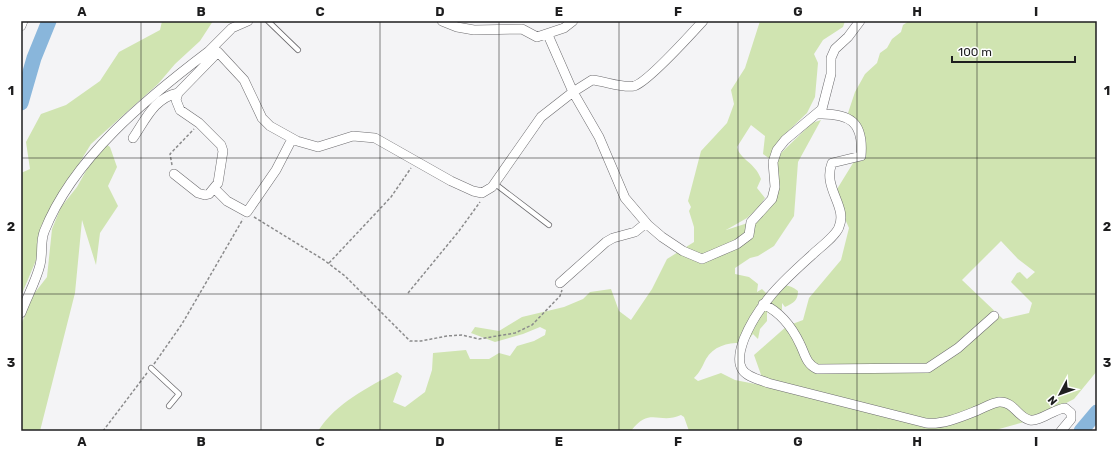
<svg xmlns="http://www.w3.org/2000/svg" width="1118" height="452" viewBox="0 0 1118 452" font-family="Rubik,sans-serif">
<rect width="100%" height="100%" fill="#f4f4f6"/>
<path fill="#d0e4b1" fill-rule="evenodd" d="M162 21H231L229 23 213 21 200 41 175 64 158 84 91 144 41 226 37 258 21 296V173L30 169 26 142 41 114 66 105 100 81 119 52 160 30Z
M760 21H845L843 27 823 40 814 54 818 63 815 97 807 113 784 135 770 159 763 154 765 136 751 125 737 147C740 160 755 162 761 179L757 188 765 198 758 208 747 218 726 230 754 221 764 215 777 161 781 153 812 123 821 120 798 162 794 216 774 246 758 256 750 258 735 268V274L749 277 758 284 757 292 762 289 766 293C778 285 787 282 798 291 798 300 794 303 785 307L782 303V310L772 315 767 312V321L760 329 758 339 753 334 746 343C731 342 714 345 706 359 702 367 700 372 694 378L698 381 721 373 735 380 765 386 754 355 787 326 803 320 809 298 841 260 849 228 834 194 858 155 861 135 848 113 855 92 865 74 877 63 880 53 887 48 892 39 901 32 903 25 909 21H1097V371L1074 399 1035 419 992 431H884L876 428 883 431H689L684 417 681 415C659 425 650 406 631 431H318C336 403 368 387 397 372L402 376 393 402 405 407 425 392 432 370 433 353 466 350 470 359H489L499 353 510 356 517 346 534 341 545 335 546 330 540 327 523 334 495 342 471 333 475 327 499 331 522 317 564 307 583 299 590 292 611 289 619 311 631 320 652 289 667 259 694 242V227L689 211 691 207 688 201 701 151 727 123 734 104 731 90 745 68ZM1001 241 1018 259 1035 272 1027 279 1020 272 1017 273 1011 282 1032 303 1029 313 1003 319 962 280Z
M106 144 110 147 117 167 108 186 118 206 100 233 96 265 82 220 75 293 40 431H21V325L33 295 47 277 52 229 61 207 77 187 87 169Z"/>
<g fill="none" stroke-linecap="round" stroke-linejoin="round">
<path stroke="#89b6db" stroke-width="15" d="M21 103 34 58 49 21
M1081 431 1097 412"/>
<g stroke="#6d6c6f" stroke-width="6">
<path id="service" d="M268 21 298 50
M494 183 549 225
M151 368 179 394 169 406"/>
</g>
<g stroke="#6d6c6f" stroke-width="10">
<path id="minor" d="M442 21 457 27 474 30 522 29 537 37 564 28 573 21
M21 26 23 21
M548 35 573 92 599 137 625 198 648 225 662 237 683 251 702 259 737 244 749 235 751 222 772 199 775 187 773 162 777 150 785 140 822 109 831 74V58L835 49 848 37 860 21
M209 51 232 28 248 21
M818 114C850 113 864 122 861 156L832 163C822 188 848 206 839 227 836 236 819 248 812 255 784 280 758 304 744 339 741 347 737 361 742 369 746 377 761 380 768 383L926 423C942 425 961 417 976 411 984 408 991 403 999 402 1014 401 1018 418 1030 420 1039 422 1054 409 1065 408L1071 413V419L1061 431
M133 138C146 119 154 98 178 93
M174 174 198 193 205 195 209 194 218 183 223 151 221 145 199 123 180 110 176 100 178 93 218 52
M214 188 227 201 247 212 276 170 292 139
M560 283 606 242 613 238 635 232 646 223
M763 304C780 312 792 327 800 344 805 354 806 364 817 369L928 368 958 348 994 316
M21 313C27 297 36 281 40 265 43 254 40 243 44 232 73 158 147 98 209 51L212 49 218 52 244 80 262 118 270 126 297 141 318 147 353 136 375 138 451 181 473 191 482 193 492 187 541 117 573 92 592 80C605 81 621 88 634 86 647 83 692 33 703 21"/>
</g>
<path stroke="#8b8b8c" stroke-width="1.5" stroke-dasharray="3 2" stroke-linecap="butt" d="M172 165 170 154 194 129
M254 217 324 260 345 276 410 341H421L447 336 462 335 479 339 515 333 532 325 560 296 562 290
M329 263 391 197 411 168
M408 293 459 231 480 202
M154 364 182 324 243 219
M103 431 147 373"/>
<use href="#service" stroke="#fff" stroke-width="4.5"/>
<use href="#minor" stroke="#fff" stroke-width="9"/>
</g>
<path fill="none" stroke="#1e1e1f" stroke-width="1" stroke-opacity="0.55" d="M141 21V431M261 21V431M380 21V431M499 21V431M619 21V431M738 21V431M857 21V431M977 21V431M21 158H1097M21 294H1097"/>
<rect width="1118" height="452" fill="none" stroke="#ffffff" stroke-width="44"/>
<g transform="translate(1060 394) rotate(229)" stroke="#ffffff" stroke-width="3" paint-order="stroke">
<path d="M0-3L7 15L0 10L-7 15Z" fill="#1e1e1f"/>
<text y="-6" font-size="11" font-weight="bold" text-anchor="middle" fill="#1e1e1f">N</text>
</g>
<path d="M952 56v6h123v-6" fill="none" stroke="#1e1e1f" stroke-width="2"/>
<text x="958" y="56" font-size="12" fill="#1e1e1f" stroke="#ffffff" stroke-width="3" paint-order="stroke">100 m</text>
<rect x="22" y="22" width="1074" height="408" fill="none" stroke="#1e1e1f" stroke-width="1.5"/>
<g font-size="13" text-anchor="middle" font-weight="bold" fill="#1e1e1f">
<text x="82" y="16">A</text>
<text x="201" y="16">B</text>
<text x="320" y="16">C</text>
<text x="440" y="16">D</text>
<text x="559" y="16">E</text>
<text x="678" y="16">F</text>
<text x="798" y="16">G</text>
<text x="917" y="16">H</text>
<text x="1036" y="16">I</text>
<text x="11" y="95">1</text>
<text x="1107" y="95">1</text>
<text x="11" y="231">2</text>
<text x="1107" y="231">2</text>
<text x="11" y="367">3</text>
<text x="1107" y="367">3</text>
<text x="82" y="446">A</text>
<text x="201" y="446">B</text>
<text x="320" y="446">C</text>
<text x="440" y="446">D</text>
<text x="559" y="446">E</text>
<text x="678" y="446">F</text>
<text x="798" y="446">G</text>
<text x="917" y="446">H</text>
<text x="1036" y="446">I</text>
</g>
</svg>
